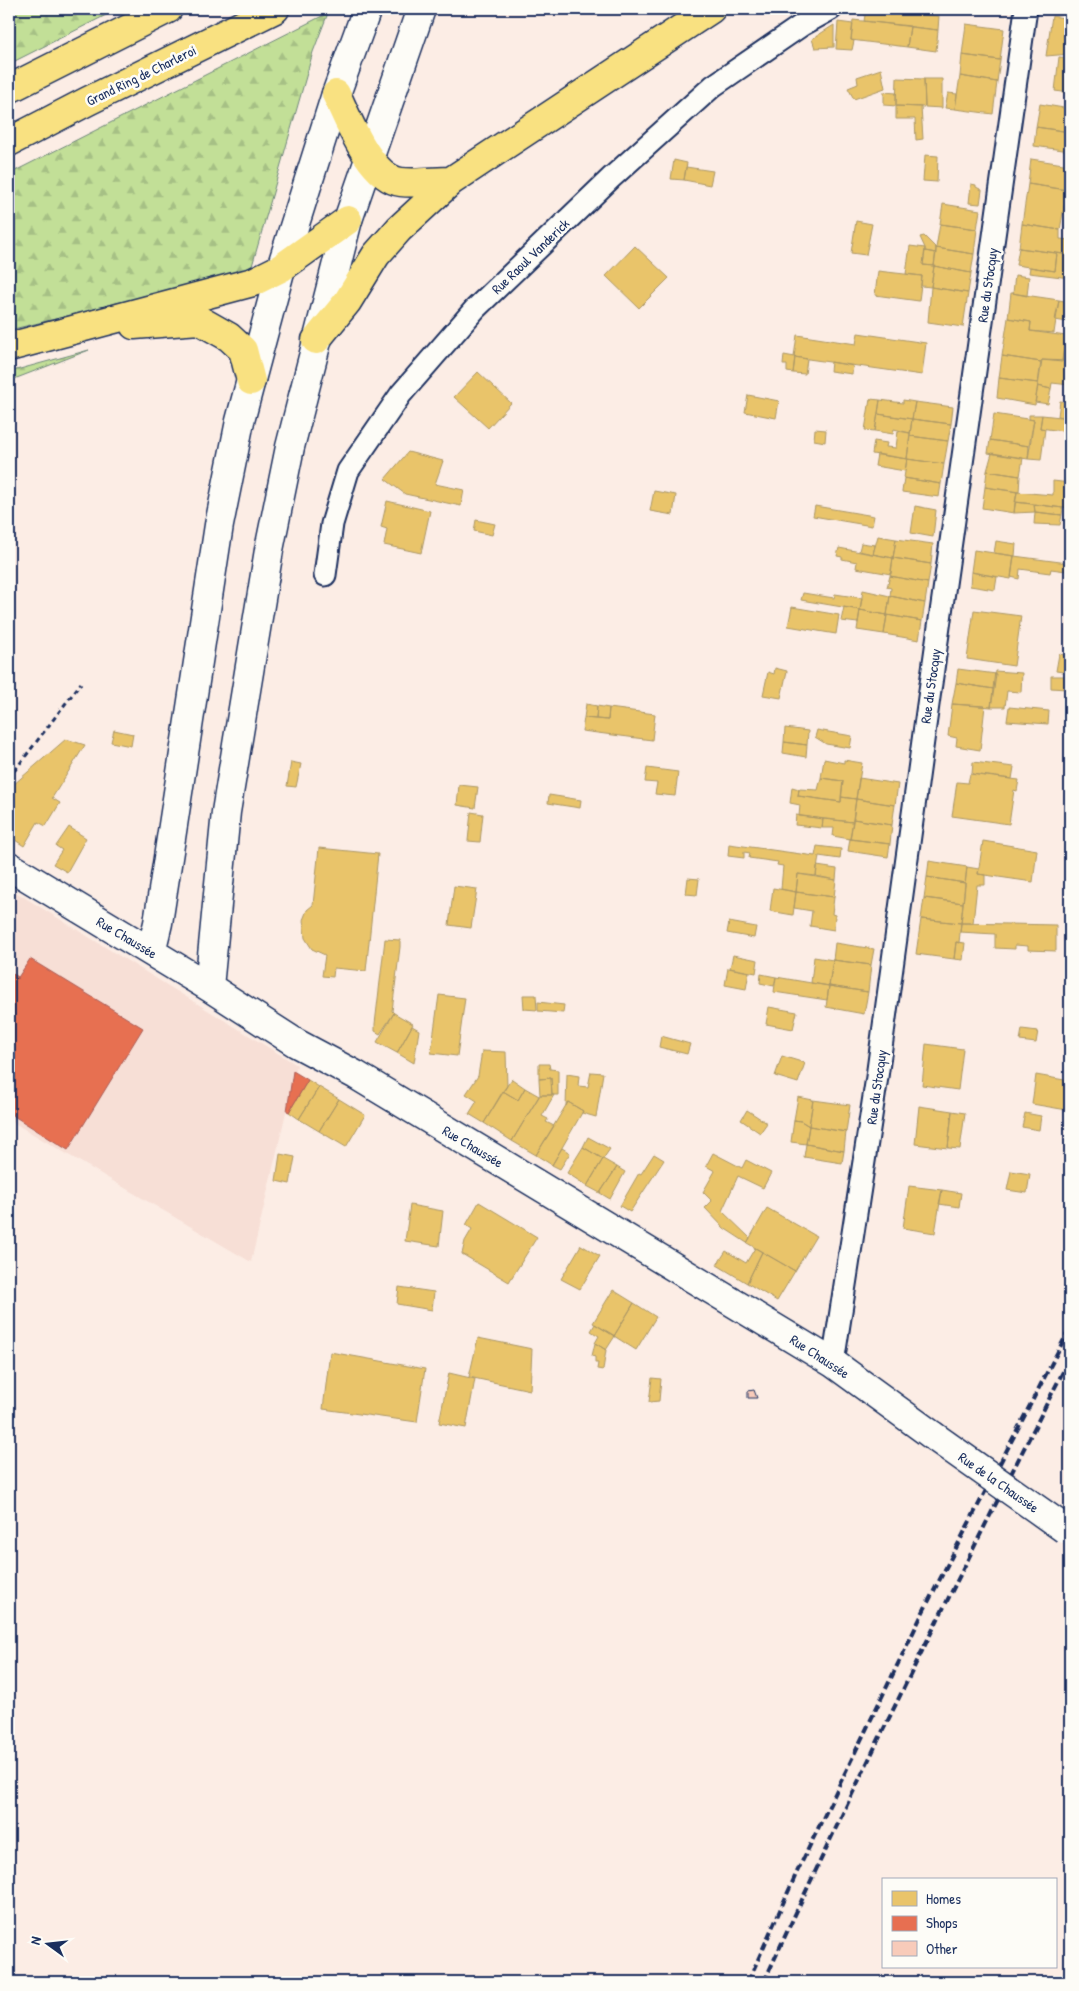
<svg xmlns="http://www.w3.org/2000/svg" width="1079" height="1991" viewBox="0 0 1079 1991" font-family="'Patrick Hand',sans-serif">
<defs>
<pattern id="forest-firs" width="22" height="20" patternUnits="userSpaceOnUse" patternTransform="scale(1.25)"><rect width="22" height="20" fill="#c2df97"/><path d="M5 1l3.5 6h-7zM16 11l3.5 6h-7z" fill="#a6c085"/></pattern>
</defs>
<rect width="100%" height="100%" fill="#fcede5"/>
<filter id="ink" filterUnits="userSpaceOnUse"><feTurbulence type="fractalNoise" baseFrequency=".02" numOctaves="2"/><feDisplacementMap in="SourceGraphic" scale="10" xChannelSelector="R" yChannelSelector="G"/><feConvolveMatrix kernelMatrix="1 2 1 2 8 2 1 2 1" color-interpolation-filters="sRGB"/></filter>
<g filter="url(#ink)">
<path fill="#f7dfd6" d="M9 888 297 1065 251 1262 9 1120Z"/>
<path fill="url(#forest-firs)" stroke="#6e877a" d="M9 9H118L9 64Z
M328 13 313 52 250 273 9 330V174Z
M89 350 9 381V372Z"/>
<path fill="#e9c46a" stroke="#ab9766" d="M866 9 939 16 938 30 864 21Z
M1053 9H1070V13L1053 11Z
M1052 16 1070 19V54L1046 56Z
M853 20 910 26 907 47 851 40Z
M838 22 853 24 851 40 854 41 852 50 836 49Z
M966 24 1004 29 1000 60 962 55Z
M834 25V47L815 48 812 39Z
M910 27 938 30 936 51 907 47Z
M962 55 1000 60 997 82 960 76Z
M1059 57 1070 58V93L1055 91Z
M881 69 885 88 854 99 848 88 858 84 857 77Z
M960 76 997 82 993 114 955 109Z
M897 78 924 79 925 107 896 106Z
M924 79H942V108L925 107Z
M884 92 896 93V106L884 105Z
M948 93 957 94 955 109 945 108Z
M1040 104 1070 109V132L1036 127Z
M896 106 921 107 923 139 916 140 915 119H896Z
M1036 127 1070 132V151L1034 146Z
M925 155 938 156 937 182 923 181Z
M1031 159 1070 165 1067 190 1028 184Z
M674 160 687 163 684 180 671 179Z
M686 167 713 171 710 185 684 180Z
M971 184 976 185V187L982 190 980 204 969 203Z
M1028 184 1067 190 1060 230 1022 224Z
M1067 190 1070 191V214L1063 213Z
M943 204 980 210 977 229 940 224Z
M856 221 872 224 866 255 851 253Z
M940 224 977 229 974 254 936 248Z
M1022 224 1060 230V239L1070 240V255L1019 248Z
M924 236 936 248V253L925 251V248L920 237Z
M635 246 669 278 639 308 606 276Z
M910 246 925 248 923 265 934 266 931 287 921 286 922 276 906 274Z
M936 248 974 254 971 273 934 266Z
M1019 248 1057 253 1055 271 1016 265Z
M925 251 936 253 934 266 923 265Z
M1057 253 1070 255V278L1029 273 1030 267 1055 271Z
M934 266 971 273 968 293 931 287Z
M878 271 922 276 919 301 875 295Z
M1015 275 1029 277 1027 296 1013 293Z
M931 287 968 293 963 327 928 322Z
M1011 293 1059 300 1054 333 1030 331 1031 322 1008 318Z
M1059 300 1070 302V315H1068L1067 322 1055 320Z
M1008 318 1031 322 1030 331 1066 336 1062 362 1042 360 1041 362 1002 356Z
M858 333 926 343 922 375 794 357 797 335 856 344Z
M1064 347 1070 348V361L1062 360Z
M784 355 795 357 793 373 787 372V365H783Z
M1002 356 1041 362 1038 383 999 378Z
M795 357 807 359 805 374 793 373Z
M1042 360 1070 361V385L1052 383 1051 389 1038 386Z
M831 362 853 366 852 374 830 371Z
M478 372 511 403 488 428 454 397Z
M999 378 1038 383 1035 405 997 398Z
M1038 386 1051 389 1048 404 1035 402Z
M748 395 779 401 776 418 745 412Z
M870 399 880 400 875 431 865 430Z
M880 400 903 403V400L915 402 912 419 878 414Z
M1060 401 1070 402V418L1058 416Z
M915 402 953 407 951 424 912 419Z
M878 414 912 419 910 433 894 429 893 434 875 431Z
M994 414 1034 420 1029 446 990 440Z
M1029 415H1042L1040 428 1045 429 1041 460 1028 459 1034 420 1029 419Z
M1042 415 1070 418V432L1040 428Z
M912 419 951 424 948 441 910 436Z
M815 429 826 430 825 442 814 440Z
M898 431 910 433 907 459 872 454 874 441 887 443 886 447 896 448Z
M910 436 948 441 944 464 907 459Z
M990 440 1029 446 1028 459 988 453Z
M408 452 443 461 435 484 464 490 461 506 405 494 385 479Z
M992 453 1023 458 1020 476 987 471Z
M877 454 907 459 905 471 875 466Z
M907 459 944 464 941 484 904 478Z
M987 471 1020 476 1019 492 985 487Z
M904 478 941 484 939 497 902 492Z
M1053 481 1070 483V508L1063 507V508L1015 502 1017 492 1053 495Z
M985 487 1017 492 1014 513 982 508Z
M654 491 676 495 673 515 650 511Z
M387 501 430 511 421 553 384 545 387 529 381 527Z
M1015 502 1034 504 1035 512 1014 513Z
M1034 504 1063 508 1062 515 1035 512Z
M815 506 874 516 872 526 813 516Z
M915 506 936 510 933 537 911 533Z
M1035 512 1062 515 1060 525 1034 524Z
M476 520 495 524 492 535 474 531Z
M878 536 896 539 893 558 873 554Z
M896 539 933 544 931 564 893 558Z
M996 541 1016 544 1015 556 994 553Z
M861 543 875 545 873 554 859 551Z
M839 548 893 558 891 574 856 568 857 562 842 559V557L837 556Z
M974 550 1014 556 1011 579 971 572Z
M1014 556 1068 563 1066 571 1051 569 1050 573 1020 569 1019 579 1011 577Z
M893 558 931 564 928 583 890 576Z
M971 572 997 577 995 590 970 586Z
M890 576 928 583 925 603 890 596 891 588 887 587Z
M863 590 890 596 887 615 860 610Z
M803 593 834 598 835 594 862 598 860 610 801 600Z
M890 596 925 603 922 621 887 615Z
M792 607 839 615 836 634 788 626Z
M844 607 860 610 858 623 841 621Z
M860 610 887 615 884 634 857 630Z
M974 610 1021 616 1014 666 967 659Z
M887 615 922 621 919 640 884 634Z
M1059 654 1070 656V673L1056 671Z
M775 668 787 671 781 698 763 695 768 672 774 674Z
M958 669 996 674 994 689 956 683Z
M995 671 1022 673 1021 692 1007 691 1005 707H991Z
M1051 676H1070V685H1066V689L1051 688Z
M956 683 994 689 991 707 952 704Z
M586 704 597 706 596 719 584 718Z
M952 704 985 706 980 750 956 746 957 738 948 736Z
M597 706 609 708 608 720 596 719Z
M1009 707 1049 711 1048 724 1007 721Z
M609 708 655 714 652 740 582 731 584 718 608 720Z
M785 728 808 731 807 745 784 742Z
M114 730 133 734 131 746 111 742Z
M817 730 852 736 850 748 826 744 815 737Z
M66 739 85 745 52 798 60 803 46 826 38 822 24 846 9 836V792L13 785Z
M784 742 807 745 806 757 783 753Z
M824 759 844 763V760L862 763 856 799 841 797 843 781 821 778Z
M291 762 301 764 296 787 287 786Z
M973 762 1014 767 1012 779 972 774Z
M647 768 678 772 675 796 655 794 657 783 645 782Z
M970 774 1019 780 1017 791 1014 790 1009 824 952 816 957 782 968 783Z
M821 778 843 781 841 802 798 796 799 789 818 790Z
M859 778 898 784 895 805 856 799Z
M459 785 478 787 475 808 457 805Z
M792 787 799 789 798 796 841 802V797L856 799 853 822 799 816 800 805 790 803Z
M549 795 581 800 580 808 548 803Z
M856 799 895 805 892 825 853 819Z
M471 812 483 814 480 842 468 841Z
M796 815 823 819 822 828 795 825Z
M823 819 853 822 850 839 833 836 834 828H822Z
M853 819 892 825 890 844 850 839Z
M69 827 86 838 67 872 53 864 62 850 56 846Z
M850 839 890 844 888 857 848 851Z
M983 841 1037 850 1033 882 978 874Z
M729 844 815 856 817 846 841 849 840 859 819 856 816 876 798 874 796 892 781 889 783 866 777 865 778 862 749 858 750 853 744 852V858L728 856Z
M319 848 378 854 366 971 334 968 333 977 322 976 325 955 312 949 305 938 303 920 307 910 313 905Z
M929 861 967 867 965 883 927 877Z
M817 866 837 869 836 880 816 876Z
M967 867 979 869 978 874 985 875V885H977L973 923H961Z
M798 874 836 880 834 897 796 892Z
M927 877 965 883 963 903 924 898Z
M688 878 699 879 697 895 686 894Z
M454 886 477 889 471 928 449 925Z
M773 888 796 892 793 915 770 911Z
M796 892 834 897 832 914 835 915 834 930 810 926 812 911 794 908Z
M924 898 963 903 961 923 921 919Z
M921 919 961 923 959 943 956 942 954 959 916 954Z
M729 922 756 927 754 938 727 933Z
M961 923 1056 925V951L1028 950V946L1015 945V949L995 948V934L960 932Z
M385 939 400 940V947L392 1011 394 1013 380 1034 375 1031V1024Z
M956 942 965 943 963 960 954 959Z
M835 943 874 949 871 965 833 960Z
M733 955 758 960 756 973 730 968Z
M814 957 833 960 829 986 811 983Z
M833 960 871 965 868 992 829 986Z
M728 968 749 972 746 989 725 985Z
M761 974 776 977 774 986 760 983Z
M776 977 829 986 827 1000 774 992Z
M829 986 868 992 864 1014 826 1007Z
M439 995 465 998 457 1056 431 1053Z
M523 995H536L537 1010 524 1009Z
M538 1002 564 1005 563 1013 538 1011Z
M769 1007 797 1012 793 1029 766 1024Z
M394 1013 413 1024 397 1053 377 1042Z
M412 1026 419 1030 414 1063 397 1053Z
M1022 1029 1038 1031 1036 1043 1020 1041Z
M661 1036 690 1044 687 1054 659 1047Z
M926 1044 963 1049 958 1090 922 1085Z
M482 1051 506 1052 507 1086 484 1123 469 1114 477 1101 466 1094 478 1076Z
M782 1056 805 1063 798 1083 775 1076Z
M539 1064H549L550 1069 558 1070V1095H552L551 1078 539 1079Z
M591 1072 603 1073 596 1117 582 1113 583 1111 568 1102 566 1106 567 1074 579 1076 578 1086 588 1087Z
M1036 1075 1070 1081 1067 1110 1032 1104Z
M551 1078 552 1095H540L539 1079Z
M512 1079 525 1088 518 1100 503 1091Z
M308 1080 319 1087 299 1119 289 1112Z
M319 1087 339 1099 319 1131 299 1119Z
M525 1088 539 1096 512 1141 484 1123 503 1091 518 1100Z
M540 1095H554L542 1116 548 1119 546 1122 554 1126 536 1155 512 1141Z
M798 1097 813 1100 809 1126 801 1121 794 1120Z
M339 1099 365 1115 346 1147 319 1131Z
M813 1100 850 1105 846 1132 809 1126Z
M568 1102 583 1111 552 1165 536 1155Z
M919 1106 952 1111 948 1148 915 1144Z
M747 1110 767 1123 760 1133 741 1120Z
M952 1111 965 1113 960 1149 948 1148Z
M1025 1113 1041 1116 1039 1130 1022 1127Z
M794 1120 801 1121 809 1126 806 1144 791 1142Z
M809 1126 846 1132 844 1151 806 1144Z
M588 1137 610 1149 603 1159 583 1147Z
M806 1144 844 1151 842 1163 804 1157Z
M583 1147 603 1159 587 1186 567 1173Z
M562 1148 570 1153 560 1169 552 1165Z
M713 1153 742 1168 746 1160 771 1173 763 1188 738 1176 722 1211 750 1238 747 1243 724 1228 705 1208 712 1201 703 1192 715 1171 706 1166Z
M280 1154 295 1157 290 1184 276 1181Z
M654 1154 664 1160 630 1212 620 1206 639 1173 641 1174Z
M603 1159 617 1167 600 1193 587 1186Z
M617 1167 625 1172 610 1199 600 1193Z
M1011 1171 1030 1174 1027 1193 1007 1190Z
M909 1186 942 1190 935 1233 903 1228Z
M942 1190 961 1193 959 1207 939 1204Z
M479 1202 537 1237 509 1282 462 1254 465 1241 472 1229 466 1225Z
M410 1205 443 1211 439 1246 405 1241Z
M767 1208 816 1236 795 1271 747 1243Z
M581 1245 600 1256 580 1289 561 1279Z
M755 1248 762 1252 747 1283 717 1265 726 1251 746 1263Z
M762 1252 795 1271 777 1301 747 1283Z
M399 1287 434 1292 432 1310 397 1304Z
M613 1290 634 1303 614 1336 593 1323Z
M634 1303 656 1317 636 1350 614 1336Z
M595 1324 615 1336 606 1350 595 1343 599 1336 591 1331Z
M478 1338 532 1349 530 1390 469 1377Z
M595 1343 606 1350 603 1370 597 1369 598 1363H595V1357L592 1356Z
M330 1352 425 1369 417 1422 323 1409Z
M449 1373 475 1379 466 1428 439 1423Z
M652 1378 661 1379 659 1401 649 1402Z"/>
<path fill="#e76f51" stroke="#aa5c55" d="M30 959 143 1028 68 1150 9 1113V1035L12 1029 9 1027V971L18 977 17 979Z
M293 1071 308 1080 289 1112 287 1111Z"/>
<path fill="#f8cbba" stroke="#1b2f5e" d="M754 1390 757 1398H748V1391Z"/>
<g fill="none" stroke-linecap="round" stroke-linejoin="round">
<g stroke="#1b2f5e" stroke-width="25">
<path id="street" d="M325 575 332 524 348 471 401 394 475 309 611 178 713 86 802 25 831 9
M833 1363 877 1077 925 726 1026 9"/>
</g>
<g stroke="#1b2f5e" stroke-width="31">
<path id="secondary" d="M9 866 209 987 296 1043 356 1075 833 1363 932 1435
M151 952 158 923 219 525 240 421 281 268 336 94 367 9
M209 987 226 812 269 550 290 447 348 220 421 9"/>
</g>
<g stroke="#1b2f5e" stroke-width="31">
<path id="highway" d="M9 89 168 9
M336 94C348 119 370 178 401 182 415 184 436 181 451 181
M9 142 88 101 275 9
M134 325 199 320 229 337 243 350 251 381
M316 340 347 302 376 255 399 229 451 181 711 9
M9 347 253 282 281 268 348 220"/>
</g>
<path stroke="#1b2f5e" stroke-width="3" stroke-dasharray="5 4" stroke-linecap="butt" d="M9 778 81 683"/>
<use href="#street" stroke="#fdfcf7" stroke-width="21"/>
<use href="#secondary" stroke="#fdfcf7" stroke-width="28"/>
<use href="#highway" stroke="#f9e181" stroke-width="28"/>
<path stroke="#1b2f5e" stroke-width="4" stroke-dasharray="8 4" stroke-linecap="butt" d="M748 1982 797 1872 925 1608 1070 1328
M764 1982C860 1771 965 1564 1070 1358"/>
<g stroke="#1b2f5e" stroke-width="31" stroke-linecap="butt">
<path id="secondary-bridge" d="M932 1435 1065 1529"/>
</g>
<use href="#secondary-bridge" stroke="#fdfcf7" stroke-width="28"/>
</g>
</g>
<g text-anchor="middle" dominant-baseline="central" stroke-width="5" stroke-linejoin="round" paint-order="stroke">
<g font-size="14" fill="#1b2f5e" stroke="#fdfcf7">
<text transform="translate(141 75) rotate(-26)">Grand Ring de Charleroi</text>
<text transform="translate(530 256) rotate(-44)">Rue Raoul Vanderick</text>
<text transform="translate(987 285) rotate(-82)">Rue du Stocquy</text>
<text transform="translate(930 686) rotate(-82)">Rue du Stocquy</text>
<text transform="translate(127 937) rotate(31)">Rue Chaussée</text>
<text transform="translate(876 1087) rotate(-82)">Rue du Stocquy</text>
<text transform="translate(473 1146) rotate(31)">Rue Chaussée</text>
<text transform="translate(820 1356) rotate(33)">Rue Chaussée</text>
<text transform="translate(999 1482) rotate(35)">Rue de la Chaussée</text>
</g>
</g>
<rect width="1079" height="1991" fill="none" stroke="#fdfcf7" stroke-width="30"/>
<rect x="15" y="15" width="1049" height="1961" fill="none" stroke="#1b2f5e" stroke-width="2" filter="url(#ink)"/>
<rect x="882" y="1878" width="175" height="90" fill="#fdfcf7" stroke="#a3aaba"/>
<rect x="892" y="1891" width="25" height="15" fill="#e9c46a" stroke="#a3aaba"/>
<text x="926" y="1904" font-size="15" fill="#1b2f5e">Homes</text>
<rect x="892" y="1916" width="25" height="15" fill="#e76f51" stroke="#a3aaba"/>
<text x="926" y="1928" font-size="15" fill="#1b2f5e">Shops</text>
<rect x="892" y="1941" width="25" height="15" fill="#f8cbba" stroke="#a3aaba"/>
<text x="926" y="1954" font-size="15" fill="#1b2f5e">Other</text>
<g transform="translate(48 1944) rotate(285)" stroke="#fdfcf7" stroke-width="4" paint-order="stroke">
<path d="M0-4L9 19L0 12L-9 19Z" fill="#1b2f5e"/>
<text y="-8" font-size="14" font-weight="bold" text-anchor="middle" fill="#1b2f5e">N</text>
</g>
</svg>
